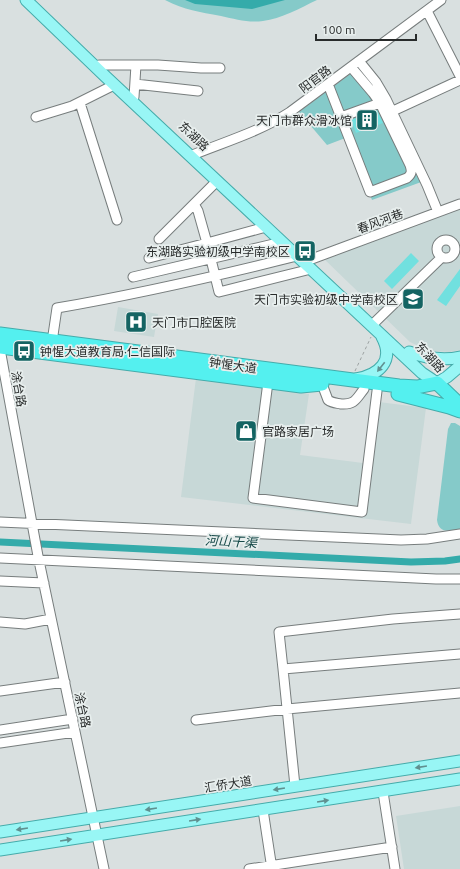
<svg xmlns="http://www.w3.org/2000/svg" width="460" height="869" viewBox="0 0 460 869" font-family="Ubuntu,'Noto Sans SC',sans-serif">
<rect width="100%" height="100%" fill="#d9e0e0"/>
<path fill="#c7d8d7" d="M460 206V350L450 352 429 351 410 342 322 257Z
M118 307 158 314 154 337 114 331Z
M196 378 309 394 300 455 363 463 371 401 426 408 411 524 181 497Z
M460 806V869H404L396 816Z"/>
<path fill="#85cac9" d="M165 0H317C300 8 281 19 263 21 248 23 235 19 221 16 199 12 185 10 165 0Z
M361 66 375 82 424 181 372 200 348 137 327 145 299 112Z
M451 423H455L460 426V529C449 531 439 534 437 520L448 429Z"/>
<path fill="#34abaa" d="M185 0H285L252 9 195 4Z"/>
<g fill="none" stroke-linecap="round" stroke-linejoin="round">
<path stroke="#34abaa" stroke-width="7" d="M0 542 411 562 445 561 460 559"/>
</g>
<path fill="#71e0df" d="M377 110 383 123 356 133 351 120Z
M411 253 419 261 392 289 384 281Z
M460 269V286L446 306 437 300Z"/>
<g fill="none" stroke-linecap="round" stroke-linejoin="round">
<g stroke="#777d7d" stroke-width="11">
<path id="minor" d="M427 11 460 76
M359 61 376 82 386 99 427 185 438 212
M99 65H158L201 68H220
M135 84 198 91
M328 84 370 192 407 178C412 174 412 171 410 165L380 103 373 93 351 67
M134 97 136 65
M80 103 117 220
M393 111 460 80
M36 117 72 106 114 85
M341 117 380 103
M190 156C224 142 259 132 290 112L441 0
M266 227 207 243 219 292 311 269
M159 239 217 181
M437 249a9 9 0 1 1 18 0a9 9 0 1 1-18 0Z
M149 258 207 243 198 211 194 204
M309 260 460 204
M133 277 282 242
M371 326 442 257
M53 335 57 308C138 294 217 276 297 256
M0 349 38 556 104 869
M268 382 253 498 362 512 377 391
M322 384 328 400C332 403 336 403 341 404 355 405 356 399 364 389
M0 522 401 540 427 539 460 534
M0 558 436 579H460
M0 581 44 583
M0 622 25 624 51 619
M283 669 279 632 393 619 460 614
M0 691 65 682
M196 720 287 709 460 693
M0 730 73 719
M0 743 75 732
M295 786 283 669 460 654
M383 792 395 869
M263 810 272 869
M249 869 392 847"/>
</g>
<g stroke="#45abaa" stroke-width="13">
<path id="major" d="M26 0 106 77 422 373 437 383
M409 352C426 358 443 361 460 357
M356 379C379 375 395 361 382 337
M437 383 447 377 460 366
M0 832 460 761
M0 850 460 779"/>
</g>
<g stroke="#45abaa" stroke-width="15">
<path id="highway" d="M0 334 399 386 417 387 437 383 460 405
M0 347 301 386 322 384
M398 394 449 407 460 411"/>
</g>
<path stroke="#9da3a3" stroke-width="1" stroke-dasharray="3 3" stroke-linecap="butt" d="M355 371 371 337"/>
<use href="#minor" stroke="#fff" stroke-width="9"/>
<use href="#major" stroke="#98f6f5" stroke-width="11"/>
<use href="#highway" stroke="#54f0ef" stroke-width="13"/>
</g>
<defs><path id="oneway-solid" d="M-6-.8H1V-3.2L6.5 0L1 3.2V.8H-6Z"/></defs>
<g fill="#609090">
<use href="#oneway-solid" transform="translate(381 367) rotate(128)"/>
<use href="#oneway-solid" transform="translate(421 767) rotate(171)"/>
<use href="#oneway-solid" transform="translate(279 789) rotate(171)"/>
<use href="#oneway-solid" transform="translate(323 801) rotate(-9)"/>
<use href="#oneway-solid" transform="translate(151 809) rotate(171)"/>
<use href="#oneway-solid" transform="translate(195 820) rotate(-9)"/>
<use href="#oneway-solid" transform="translate(22 829) rotate(171)"/>
<use href="#oneway-solid" transform="translate(66 840) rotate(-9)"/>
</g>
<defs>
<g id="building-square" transform="scale(1.15)"><rect x="-9" y="-9" width="18" height="18" rx="4" fill="#146463" stroke="#e7eeed"/><path d="M-4-6H4V6H1V3H-1V6H-4ZM-2.5-4.3h1.7v1.8h-1.7ZM.8-4.3h1.7v1.8H.8ZM-2.5-1h1.7V.8h-1.7ZM.8-1h1.7V.8H.8Z" fill="#fff"/></g>
<g id="bus-square" transform="scale(1.15)"><rect x="-9" y="-9" width="18" height="18" rx="4" fill="#146463" stroke="#e7eeed"/><path d="M-5-6H5V4H4V6H2V4H-2V6H-4V4H-5ZM-3.5-4V0h7V-4ZM-3.5 1.2v1.5H-2V1.2ZM2 1.2v1.5H3.5V1.2Z" fill="#fff"/></g>
<g id="school-square" transform="scale(1.15)"><rect x="-9" y="-9" width="18" height="18" rx="4" fill="#146463" stroke="#e7eeed"/><path d="M0-5L7-2L0 1L-7-2ZM-4 1L0 2.5L4 1V4Q0 6-4 4Z" fill="#fff"/></g>
<g id="hospital-square" transform="scale(1.15)"><rect x="-9" y="-9" width="18" height="18" rx="4" fill="#146463" stroke="#e7eeed"/><path d="M-5-5h3v3.5h4V-5h3V5h-3V1.5h-4V5h-3Z" fill="#fff"/></g>
<g id="shop-square" transform="scale(1.15)"><rect x="-9" y="-9" width="18" height="18" rx="4" fill="#146463" stroke="#e7eeed"/><path d="M-5-2.5h2.3a2.7 3.5 0 0 1 5.4 0H5L5.5 6h-11ZM-1.5-2.5h3a1.5 2.3 0 0 0-3 0Z" fill="#fff"/></g>
</defs>
<g fill-rule="evenodd">
<use href="#building-square" x="367" y="120"/>
<use href="#bus-square" x="305" y="251"/>
<use href="#school-square" x="413" y="299"/>
<use href="#hospital-square" x="136" y="322"/>
<use href="#bus-square" x="24" y="351"/>
<use href="#shop-square" x="246" y="431"/>
</g>
<g text-anchor="middle" dominant-baseline="central" stroke-width="3.5" stroke-linejoin="round" paint-order="stroke">
<g font-size="12" fill="#282b2b" stroke="#e7eeed">
<text transform="translate(315 79) rotate(-37)">阳官路</text>
<text transform="translate(194 136) rotate(43)">东湖路</text>
<text transform="translate(380 221) rotate(-20)">春风河巷</text>
<text transform="translate(430 357) rotate(48)">东湖路</text>
<text transform="translate(233 365) rotate(8)">钟惺大道</text>
<text transform="translate(19 389) rotate(80)">涂台路</text>
<text transform="translate(83 710) rotate(78)">涂台路</text>
<text transform="translate(228 784) rotate(-9)">汇侨大道</text>
</g>
<g font-size="12" fill="#282b2b" stroke="#e7eeed" text-anchor="end">
<text x="352" y="120">天门市群众滑冰馆</text>
<text x="290" y="251">东湖路实验初级中学南校区</text>
<text x="398" y="299">天门市实验初级中学南校区</text>
<text x="152" y="322" text-anchor="start">天门市口腔医院</text>
<text x="40" y="351" text-anchor="start">钟惺大道教育局·仁信国际</text>
<text x="262" y="431" text-anchor="start">官路家居广场</text>
</g>
<g font-size="13" font-style="italic" fill="#174a49" stroke="#e7eeed">
<text transform="translate(231 541) rotate(3)">河山干渠</text>
</g>
</g>
<path d="M316 34v6h100v-6" fill="none" stroke="#282b2b" stroke-width="2"/>
<text x="322" y="34" font-size="12" fill="#282b2b" stroke="#e7eeed" stroke-width="3" paint-order="stroke">100 m</text>
</svg>
